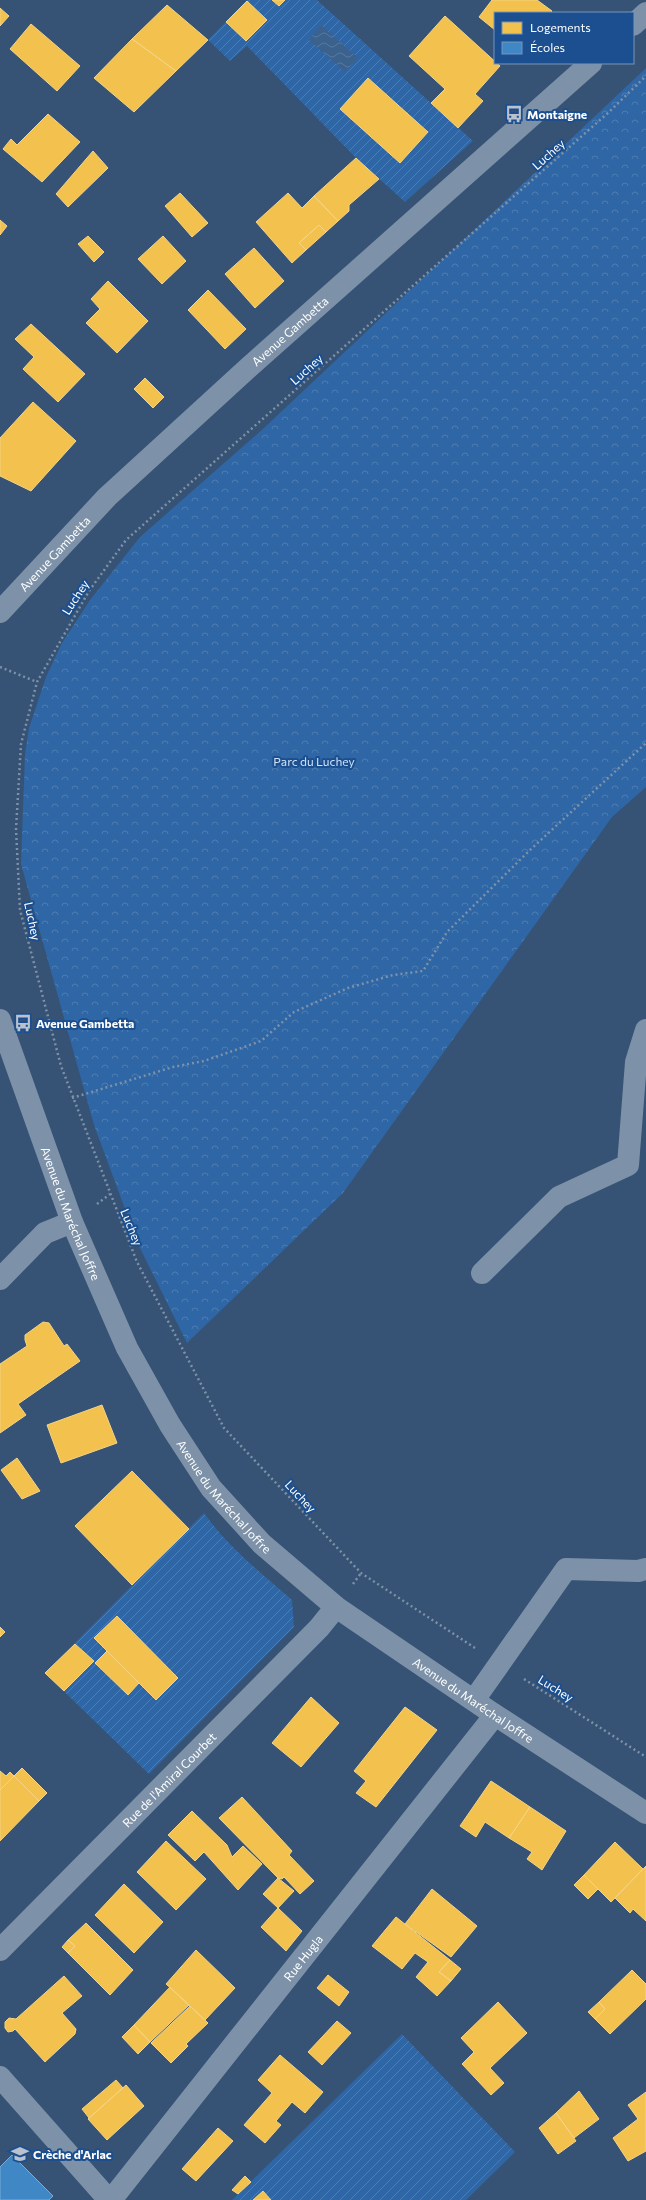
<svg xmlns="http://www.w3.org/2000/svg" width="646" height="2200" viewBox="0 0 646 2200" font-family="Commissioner,sans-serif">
<defs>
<pattern id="forest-crowns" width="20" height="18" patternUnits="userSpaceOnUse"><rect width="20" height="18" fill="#2f66a5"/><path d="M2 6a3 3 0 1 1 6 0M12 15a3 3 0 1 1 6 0" fill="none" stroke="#4e7db2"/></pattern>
<pattern id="garden-furrows" width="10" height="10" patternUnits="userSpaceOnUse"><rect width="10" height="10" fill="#2f66a5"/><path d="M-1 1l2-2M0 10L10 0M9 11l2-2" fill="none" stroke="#4e7db2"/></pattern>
<pattern id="water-waves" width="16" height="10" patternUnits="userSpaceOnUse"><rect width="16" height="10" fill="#3b618d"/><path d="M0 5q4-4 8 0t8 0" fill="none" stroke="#58799e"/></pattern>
</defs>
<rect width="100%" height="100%" fill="#365274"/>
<path fill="url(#forest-crowns)" d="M646 68V787L612 817 343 1193 187 1343 138 1244 94 1125 21 864 25 754 29 728 46 677 62 643 90 600 140 537 264 428Z"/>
<path fill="url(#garden-furrows)" d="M247 0H317L473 141 405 202 356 158 247 46 230 61 208 40Z
M204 1513C228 1547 261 1573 292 1600L294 1627 149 1774 45 1673Z
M402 2034 515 2152 466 2200H232Z"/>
<path fill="url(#water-waves)" d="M321 25 358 58 345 72 309 40Z"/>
<path fill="#f2c14e" stroke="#f6d483" d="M272 0H285L279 6Z
M492 0H537L552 11 550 13H495V30L479 17Z
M247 1 267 20 246 41 226 22Z
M167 5 208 40 176 71 132 39Z
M0 8 9 16 0 26Z
M445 16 500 66 475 94 483 101 458 128 431 103 445 89 409 56Z
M31 24 80 66 57 91 10 49Z
M132 39 176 71 134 112 94 78Z
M368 78 428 132 400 163 340 109Z
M48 114 80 142 42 182 3 149 11 139 17 145Z
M93 151 108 168 68 207 56 194Z
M356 158 379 179 349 205V211L338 221 314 196Z
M180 193 208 223 192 237 165 206Z
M288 193 302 208 314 196 338 221 326 232 319 225 299 243 306 250 292 263 256 222Z
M0 220 7 226 0 235Z
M319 225 326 232 306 250 299 243Z
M88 236 104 252 94 262 78 244Z
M163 236 186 261 162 284 138 259Z
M254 248 284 281 255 308 225 274Z
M108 281 148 321 117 353 86 323 100 309 91 299Z
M208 290 246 329 225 349 188 310Z
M31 324 85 374 58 402 23 369 34 357 15 339Z
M145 378 164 397 153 408 134 389Z
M33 402 76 441 31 491 0 476V438Z
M43 1322 49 1323 64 1346 67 1344 80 1361 18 1404 26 1415 0 1433V1364L27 1346 25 1340V1335Z
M102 1405 117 1443 61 1463 47 1425Z
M17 1458 40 1491 22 1499 1 1470Z
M132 1471 189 1529 132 1585 75 1526Z
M117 1616 178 1678 156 1700 94 1638Z
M0 1627 5 1632 0 1637Z
M75 1644 94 1661 64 1691 45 1673Z
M107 1651 139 1683 128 1695 95 1663Z
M311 1697 339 1723 301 1767 272 1743Z
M405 1707 437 1730 376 1807 356 1793 366 1781 354 1771Z
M22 1768 47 1793 39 1801 14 1776Z
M0 1771 6 1776 10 1772 14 1776 0 1790Z
M14 1776 39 1801 0 1841V1790Z
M491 1781 530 1807 509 1838 485 1822 476 1837 460 1826Z
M242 1797 292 1851 289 1855 314 1881 300 1894 284 1877 282 1879 278 1878 219 1818Z
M530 1807 566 1831 542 1870 527 1859 532 1852 509 1838Z
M192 1811 227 1845 232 1857 243 1846 262 1864 238 1890 204 1852 195 1861 168 1835Z
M166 1841 206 1879 176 1910 137 1872Z
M615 1842 643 1869 611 1902 584 1875Z
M646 1866V1921L633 1909 630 1913 615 1898Z
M584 1875 598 1889 588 1899 574 1885Z
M278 1878 294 1891 278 1908 263 1894Z
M124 1884 163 1922 134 1953 95 1915Z
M432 1889 477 1926 451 1957 405 1924Z
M278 1908 302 1931 286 1951 261 1927Z
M396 1917 450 1960 439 1972 451 1981 437 1996 416 1977 428 1962 415 1953 402 1969 372 1946Z
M86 1923 133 1970 110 1995 68 1953 75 1946 68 1940Z
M68 1940 75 1946 68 1953 62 1947Z
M196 1950 235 1988 205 2020 166 1984Z
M450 1960 461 1969 451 1981 439 1972Z
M632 1970 646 1984V1999L610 2034 595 2019 605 2009 599 2002Z
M328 1975 349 1992 339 2006 317 1988Z
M64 1976 82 1996 62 2013 76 2029 75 2034 45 2062 15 2029 13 2031 8 2032 5 2028V2022L9 2018 16 2019Z
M170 1987 189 2005 150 2042 134 2025Z
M498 2002 527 2033 490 2068 504 2083 491 2095 462 2064 474 2052 461 2038Z
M599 2002 605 2009 595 2019 588 2012Z
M190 2006 208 2023 186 2044 188 2046 171 2063 151 2043Z
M337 2021 351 2033 322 2065 308 2052Z
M134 2025 150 2042 138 2054 122 2037Z
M280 2055 323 2092 305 2113 292 2102 276 2121 281 2125 265 2143 244 2125 272 2093 258 2080Z
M116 2080 123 2088 89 2118 82 2109Z
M126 2085 144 2106 107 2140 88 2119Z
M579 2091 599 2119 574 2138 556 2113Z
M646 2092V2151L628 2161 613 2138 638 2119 628 2105Z
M556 2113 576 2141 558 2154 539 2128Z
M218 2128 233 2141 196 2181 182 2169Z
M245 2176 251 2182 238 2194 232 2190Z
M263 2191 271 2200H253Z"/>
<path fill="#3f88c5" stroke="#79acd6" d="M12 2155 53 2196 49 2200H0V2167Z"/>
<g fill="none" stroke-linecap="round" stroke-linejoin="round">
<path stroke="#7d92a8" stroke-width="2.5" stroke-dasharray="2 3" stroke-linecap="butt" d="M0 667 37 682
M72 1098 173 1067 204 1061 261 1041 294 1012 348 988 393 975 423 971 447 932 530 850 646 743
M97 1204 110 1194
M353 1584 361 1573
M475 1648 361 1573 224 1428 137 1262 61 1066 20 910 16 829 21 744 37 682 89 591 126 540 609 112 646 76
M524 1679 646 1757"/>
<g stroke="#7d92a8" stroke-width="22">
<path d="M633 25 646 13"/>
<path id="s1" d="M0 612 107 497 248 368 591 63"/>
<path id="s2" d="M0 1020 72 1222 127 1348 170 1425 211 1488 262 1544 336 1607 495 1715 646 1813"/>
<path d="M482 1273 559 1197 628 1165 636 1062 646 1030"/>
<path d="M0 1279 45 1233 72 1222"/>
<path d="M474 1700 566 1569 638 1571 646 1569"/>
<path id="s3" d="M0 1950 319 1628 336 1607"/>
<path d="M0 2077 109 2200"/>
<path id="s4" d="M111 2200 495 1715"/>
</g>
</g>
<defs>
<g id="bus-bare" transform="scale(1.38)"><path d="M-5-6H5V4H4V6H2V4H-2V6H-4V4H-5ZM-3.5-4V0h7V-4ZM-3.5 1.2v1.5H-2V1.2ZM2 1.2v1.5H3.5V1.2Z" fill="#b9c2ce" stroke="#1b4f8f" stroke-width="2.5" paint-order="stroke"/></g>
<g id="school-bare" transform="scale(1.38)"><path d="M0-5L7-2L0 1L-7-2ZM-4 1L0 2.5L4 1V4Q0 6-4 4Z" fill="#b9c2ce" stroke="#1b4f8f" stroke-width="2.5" paint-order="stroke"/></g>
</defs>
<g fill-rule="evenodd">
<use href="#bus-bare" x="514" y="114"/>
<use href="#bus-bare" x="23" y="1023"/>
<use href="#school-bare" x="20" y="2154"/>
</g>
<g text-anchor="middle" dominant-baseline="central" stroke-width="4" stroke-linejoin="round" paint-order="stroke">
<g font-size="12" font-weight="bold" fill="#fff" stroke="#1b4f8f" text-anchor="start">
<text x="527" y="114">Montaigne</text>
<text x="36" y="1023">Avenue Gambetta</text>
<text x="33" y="2154">Crèche d'Arlac</text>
</g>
<g font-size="12" fill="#fff" stroke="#1b4f8f">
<text transform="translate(548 154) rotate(-42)">Luchey</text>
<text stroke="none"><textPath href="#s1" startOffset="404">Avenue Gambetta</textPath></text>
<text transform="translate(306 369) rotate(-42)">Luchey</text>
<text stroke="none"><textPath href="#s1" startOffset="80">Avenue Gambetta</textPath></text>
<text transform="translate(75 597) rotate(-57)">Luchey</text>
<text transform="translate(33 921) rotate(78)">Luchey</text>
<text stroke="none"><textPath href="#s2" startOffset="206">Avenue du Maréchal Joffre</textPath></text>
<text transform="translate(132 1227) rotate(68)">Luchey</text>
<text stroke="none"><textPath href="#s2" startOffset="530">Avenue du Maréchal Joffre</textPath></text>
<text transform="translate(301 1496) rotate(47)">Luchey</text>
<text transform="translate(556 1688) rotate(32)">Luchey</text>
<text stroke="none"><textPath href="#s2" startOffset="854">Avenue du Maréchal Joffre</textPath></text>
<text stroke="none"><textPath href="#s3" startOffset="240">Rue de l'Amiral Courbet</textPath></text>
<text stroke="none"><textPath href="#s4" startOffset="309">Rue Hugla</textPath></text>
</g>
<g font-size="12" fill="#cfe3fa" stroke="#1b4f8f">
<text x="314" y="761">Parc du Luchey</text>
</g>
</g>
<rect x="494" y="12" width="140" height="52" fill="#1b4f8f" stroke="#7695bc"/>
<rect x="502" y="22" width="20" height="12" fill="#f2c14e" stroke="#7695bc"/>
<text x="530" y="32" font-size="12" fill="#ffffff">Logements</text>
<rect x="502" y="42" width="20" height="12" fill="#3f88c5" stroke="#7695bc"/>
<text x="530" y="52" font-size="12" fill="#ffffff">Écoles</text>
</svg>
